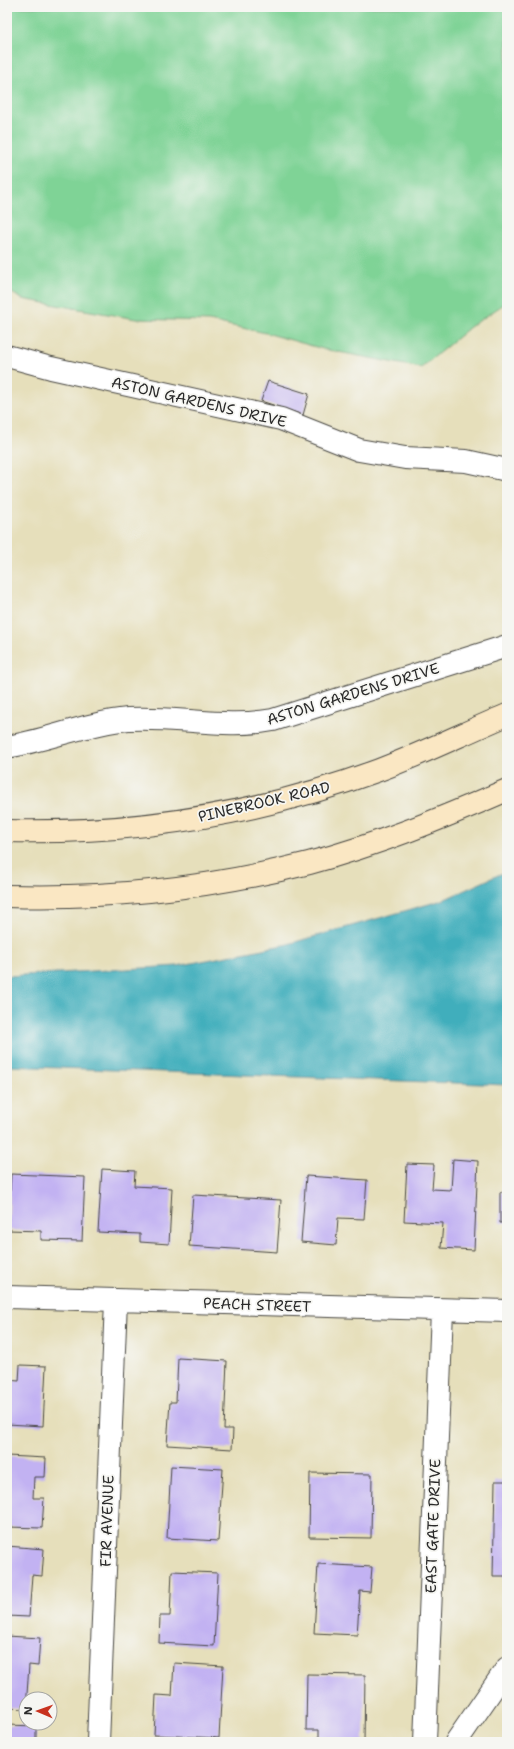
<svg xmlns="http://www.w3.org/2000/svg" width="514" height="1749" viewBox="0 0 514 1749" font-family="'Shantell Sans',sans-serif">
<rect width="100%" height="100%" fill="#f6f6f2"/>
<filter id="ink" filterUnits="userSpaceOnUse"><feTurbulence type="fractalNoise" baseFrequency=".025" numOctaves="2"/><feDisplacementMap in="SourceGraphic" scale="8" xChannelSelector="R" yChannelSelector="G"/><feConvolveMatrix kernelMatrix="1 2 1 2 8 2 1 2 1" color-interpolation-filters="sRGB"/></filter>
<filter id="wash" filterUnits="userSpaceOnUse"><feTurbulence type="fractalNoise" baseFrequency=".012" numOctaves="4" result="noise"/><feDisplacementMap in="SourceGraphic" scale="16" xChannelSelector="R" yChannelSelector="G"/><feGaussianBlur stdDeviation="0.9" result="paint"/><feColorMatrix in="noise" values="0 0 0 0 0 0 0 0 0 0 0 0 0 0 0 0 0 1.4 0 .05"/><feComposite in="paint" operator="in"/></filter>
<g filter="url(#wash)">
<rect width="100%" height="100%" fill="#e6dfbb"/>
<path fill="#7fd396" stroke="#557f60" d="M7 7H507V302L470 327 421 368 323 349 266 333 209 321 136 319 22 299 7 290Z"/>
<path fill="#3faebc" stroke="#356c74" d="M507 871V1085L7 1066V976L177 966 288 944 443 900Z"/>
<g id="blocks">
<path fill="#c2b2f2" d="M268 381 309 394 303 415 261 401Z
M453 1159 478 1161 474 1250 441 1248 443 1223 404 1221 407 1164 434 1165 432 1189 451 1190Z
M102 1169 135 1171 134 1186 172 1188 169 1244 140 1242V1234L98 1232Z
M11 1174 85 1177 82 1241 41 1240V1231L8 1230Z
M306 1176 367 1180 364 1219 338 1218 336 1245 301 1242Z
M500 1192H507V1223H500Z
M193 1195 281 1200 277 1252 189 1246Z
M178 1358 227 1361 224 1429H233L232 1449 167 1445 170 1402H176Z
M20 1365 46 1366 43 1426 7 1424V1380L19 1381Z
M505 1378H507V1418H504Z
M7 1456 46 1458 45 1477H34L33 1498H44L42 1528 7 1527Z
M171 1466 223 1469 218 1541 167 1538Z
M310 1473 372 1474 371 1538 309 1537Z
M495 1481H507V1576H493Z
M7 1546 44 1549 42 1576 32 1575 29 1617 7 1616Z
M318 1564 372 1567 370 1592 360 1591 357 1635 314 1633Z
M172 1571 218 1573 214 1646 159 1643 160 1616H170Z
M7 1636 40 1638 38 1666 29 1665 26 1709 7 1708Z
M174 1663 223 1666 219 1738 154 1735 156 1695 172 1696Z
M307 1674 365 1675 364 1742H319V1730H306Z
M7 1725 36 1726V1742H7Z"/>
</g>
</g>
<g filter="url(#ink)">
<use href="#blocks" fill-opacity="0" stroke="#474641" stroke-width="1"/>
<g fill="none" stroke-linecap="round" stroke-linejoin="round">
<g stroke="#474641" stroke-width="24">
<path id="street" d="M7 356 51 368 281 419 359 450 405 458 466 461 507 470
M7 747C48 740 87 723 128 719 177 716 225 729 273 720L507 646
M7 1297 507 1311
M98 1742 116 1301
M425 1742 442 1310
M456 1742 507 1668"/>
</g>
<g stroke="#474641" stroke-width="24">
<path id="secondary" d="M7 831C133 834 260 814 379 770 422 754 464 733 507 715
M7 896C108 899 211 888 309 863 377 845 443 818 507 790"/>
</g>
<use href="#street" stroke="#fff" stroke-width="22"/>
<use href="#secondary" stroke="#fae7c3" stroke-width="22"/>
</g>
</g>
<g text-anchor="middle" dominant-baseline="central" stroke-width="3.5" stroke-linejoin="round" paint-order="stroke">
<g font-size="15" fill="#2b2b2b" stroke="#f6f6f2">
<text transform="translate(199 402) rotate(13)">ASTON GARDENS DRIVE</text>
<text transform="translate(353 694) rotate(-17)">ASTON GARDENS DRIVE</text>
<text transform="translate(264 802) rotate(-13)">PINEBROOK ROAD</text>
<text transform="translate(257 1305) rotate(2)">PEACH STREET</text>
<text transform="translate(107 1521) rotate(-88)">FIR AVENUE</text>
<text transform="translate(433 1526) rotate(-88)">EAST GATE DRIVE</text>
</g>
</g>
<rect width="514" height="1749" fill="none" stroke="#f6f6f2" stroke-width="24"/>
<g transform="translate(38 1711) rotate(272)"><circle r="19" fill="#f6f6f2" stroke="#a5a5a2"/>
<path d="M0-3L7 15L0 10L-7 15Z" fill="#c8321e"/>
<text y="-6" font-size="11" font-weight="bold" text-anchor="middle" fill="#2b2b2b">N</text>
</g>
</svg>
